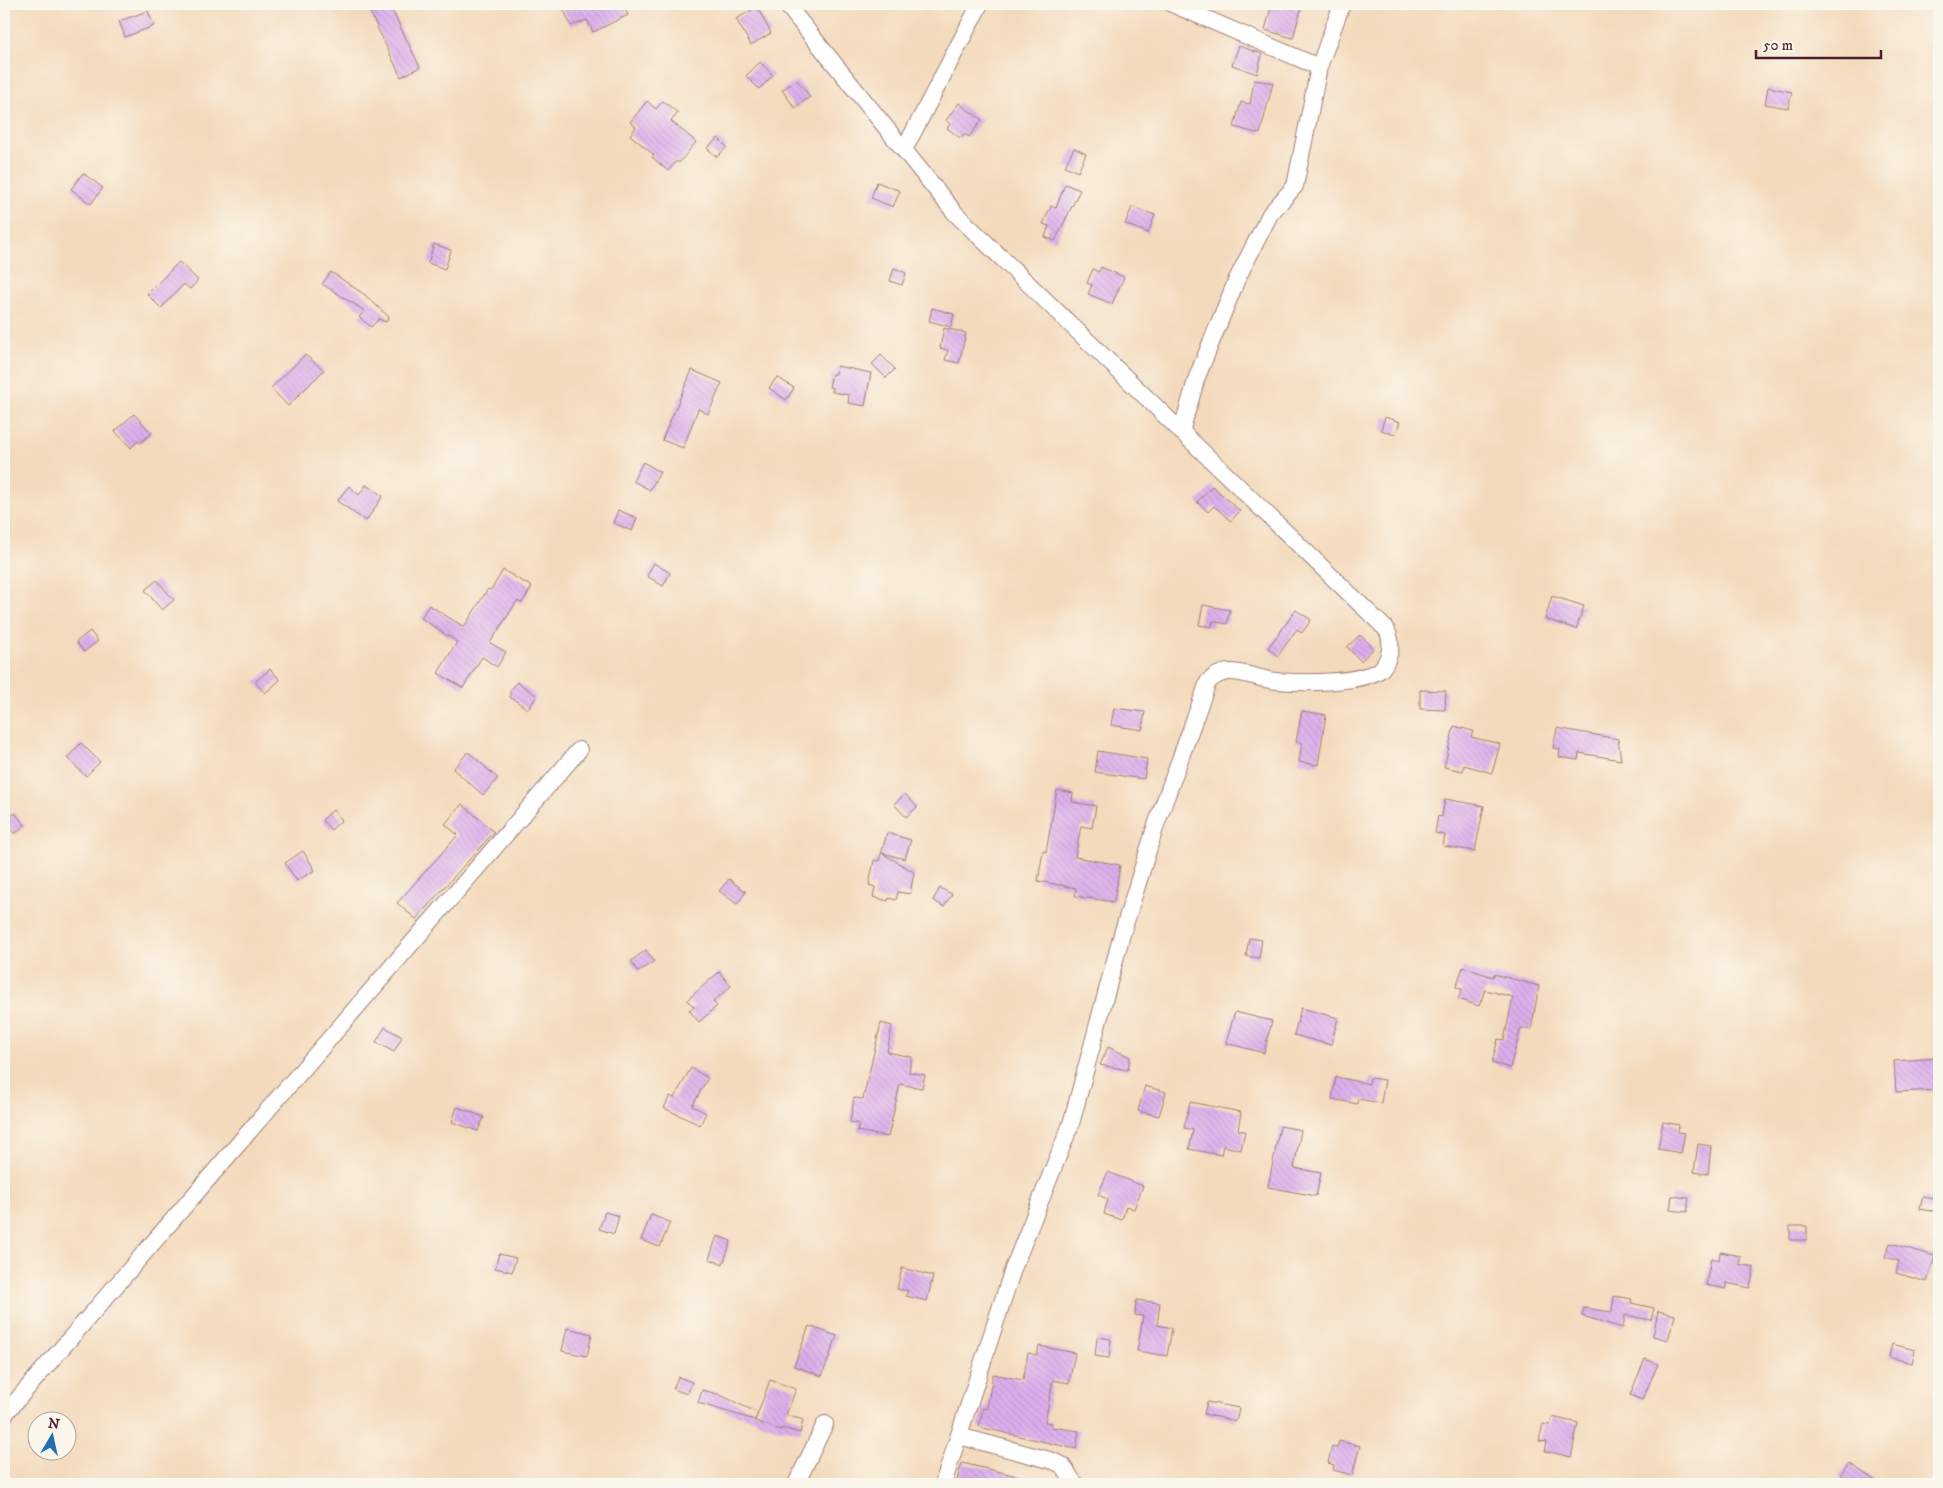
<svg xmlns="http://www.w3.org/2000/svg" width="1943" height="1488" viewBox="0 0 1943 1488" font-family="'IM FELL DW Pica',serif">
<defs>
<pattern id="building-back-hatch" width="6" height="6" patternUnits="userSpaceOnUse" patternTransform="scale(1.25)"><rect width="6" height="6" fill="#dcafec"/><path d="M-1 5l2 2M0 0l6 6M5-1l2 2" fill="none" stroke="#be96cb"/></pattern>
</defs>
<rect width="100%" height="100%" fill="#fbf7ec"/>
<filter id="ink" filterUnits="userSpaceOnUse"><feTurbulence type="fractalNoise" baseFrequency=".02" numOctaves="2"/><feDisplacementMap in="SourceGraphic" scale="10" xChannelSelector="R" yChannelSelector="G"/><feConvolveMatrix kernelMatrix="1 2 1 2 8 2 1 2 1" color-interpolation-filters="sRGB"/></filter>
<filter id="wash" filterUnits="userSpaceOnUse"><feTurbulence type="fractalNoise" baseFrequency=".0096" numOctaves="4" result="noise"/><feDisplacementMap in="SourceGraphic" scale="20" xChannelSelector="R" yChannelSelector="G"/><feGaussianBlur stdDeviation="1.12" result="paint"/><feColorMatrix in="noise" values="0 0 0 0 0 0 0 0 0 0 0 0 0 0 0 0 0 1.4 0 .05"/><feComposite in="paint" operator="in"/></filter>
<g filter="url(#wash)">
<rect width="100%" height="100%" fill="#f3dabc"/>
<g id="blocks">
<path fill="url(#building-back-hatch)" d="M377 4H389L420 67 401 77 368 8Z
M561 4H622L628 15 593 32 587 20 571 26Z
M1272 4H1284L1301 9 1293 38 1265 30Z
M757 7 771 33 751 45 736 19Z
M148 11 154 26 125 37 119 21Z
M1239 46 1262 54 1257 74 1232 65Z
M760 62 773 75 759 89 746 76Z
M797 80 810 97 795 108 782 90Z
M1254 80 1273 83 1260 134 1234 127 1241 102 1250 104Z
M1768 87 1792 92 1788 108 1765 104Z
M647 101 656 109 663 101 678 113 671 121 696 142 679 163 677 161 668 171 652 157 654 155 630 135 636 127 630 122Z
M959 103 982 120 969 137 964 134 960 138 947 128 950 124 946 120Z
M718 138 727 147 717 157 707 148Z
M1074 148 1086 154 1078 172 1065 166Z
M83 173 103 188 91 204 71 189Z
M877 182 900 191 893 207 871 198Z
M1065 184 1080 190 1055 241 1045 237 1049 226 1043 224 1051 206 1056 208Z
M1132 207 1155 215 1148 233 1125 224Z
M434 244 451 250 445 269 428 263Z
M179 262 198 280 190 289 184 284 161 308 147 294Z
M1101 267 1124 277 1112 304 1088 294 1092 285 1087 283 1093 269 1099 272Z
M894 268 906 273 902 285 890 281Z
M331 272 365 295 389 317 386 322 379 319 371 327 359 317 365 311 322 284Z
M932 308 954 314 951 327 929 321Z
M944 328 966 333 959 363 945 360 948 350 940 348Z
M305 355 324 370 288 406 271 388Z
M881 355 895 369 886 378 872 364Z
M837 366 871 373 865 406 848 403 849 395 832 392 833 388 829 387 832 374H836Z
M692 370 722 383 708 414 698 409 683 448 662 440Z
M777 377 794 388 786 400 769 388Z
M134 414 152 433 140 443 138 441 131 448 115 431Z
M1385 417 1400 422 1395 435 1381 430Z
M643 462 660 472 650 490 633 481Z
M366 485 383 496 366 521 337 501 349 486 359 495Z
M1212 486 1240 511 1231 521 1214 506 1208 512 1197 502Z
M618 510 637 518 632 531 613 523Z
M654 563 670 573 663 586 647 576Z
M503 570 532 587 522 603 517 601 490 643 506 652 497 667 482 657 463 688 438 673 457 642 421 618 429 605 464 627 488 589 491 590Z
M157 580 174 600 162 610 145 590Z
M1552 596 1584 606 1576 629 1545 619Z
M1203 605 1230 610 1227 624 1213 621 1212 627 1199 625Z
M1296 610 1311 620 1302 633 1297 629 1278 656 1268 648Z
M90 631 98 641 84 652 76 642Z
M1360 635 1374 648 1361 661 1347 647Z
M270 669 280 680 265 693 255 682Z
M517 682 537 696 528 709 510 697V691Z
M1420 690 1446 691 1445 710 1420 709Z
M1114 708 1145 712 1142 730 1111 725Z
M1302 711 1326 715 1318 765 1299 762 1302 743 1296 742Z
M1454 726 1473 731 1471 737 1500 744 1492 773 1464 765 1463 771 1444 767Z
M1557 728 1618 739 1621 760 1579 753 1578 760 1559 757 1560 749 1553 748Z
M81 743 100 762 86 776 67 758Z
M1098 751 1147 759 1144 779 1095 772Z
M468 752 498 778 483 795 453 769Z
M1057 790 1073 793 1072 802 1096 806 1092 828 1081 826 1075 857 1120 865 1114 902 1075 896 1076 888 1038 881 1043 851 1046 852Z
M905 794 917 807 906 817 894 804Z
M1445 799 1484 806 1475 851 1443 846 1445 835 1435 833 1438 816 1442 817Z
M462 804 494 832 416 919 397 903 458 835 445 824Z
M333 810 342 820 331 830 322 820Z
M15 813 25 825 15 834 4 822Z
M887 833 911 840 905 859 882 853 914 872 910 894 898 892 896 900 889 898 888 901 873 897 875 887 869 885 874 860 879 861Z
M303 851 315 870 297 881 285 863Z
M729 879 746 892 737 904 719 891Z
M940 888 952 894 944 907 933 900Z
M1249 938 1262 940 1259 958 1246 956Z
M646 950 654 961 638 972 631 961Z
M1463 967 1493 977 1494 974 1539 986 1531 1030 1521 1028 1510 1068 1492 1063 1498 1039 1504 1040 1513 997 1485 990 1479 1006 1458 999 1462 989 1456 987Z
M719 972 731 986 713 1002 717 1006 699 1022 689 1010 694 1007 687 1000Z
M1301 1008 1338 1018 1331 1045 1294 1035Z
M1235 1012 1272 1021 1264 1053 1226 1043Z
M881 1023 892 1026 887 1052 912 1057 909 1072 925 1075 922 1088 900 1084 888 1137 857 1131 859 1124 850 1122 854 1098 863 1099Z
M385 1027 402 1037 394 1052 376 1042Z
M1108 1047 1130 1057 1128 1070 1100 1065Z
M1939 1058V1090L1896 1092 1894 1061Z
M691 1068 708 1078 692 1106 706 1113 700 1125 664 1108 670 1096 674 1098Z
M1336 1077 1369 1084 1370 1078 1385 1080 1381 1103 1358 1099 1357 1104 1332 1099Z
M1145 1086 1166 1092 1159 1116 1138 1111Z
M1190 1102 1241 1112 1238 1130 1245 1131 1241 1150 1223 1146 1221 1155 1189 1149 1193 1130 1184 1128Z
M457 1107 484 1117 478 1131 452 1122Z
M1663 1122 1679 1125 1678 1132 1685 1133 1681 1153 1658 1149Z
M1280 1126 1301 1130 1294 1168 1321 1173 1316 1196 1268 1187Z
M1698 1144 1711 1146 1708 1174 1694 1172Z
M1108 1172 1143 1186 1134 1209 1126 1206 1122 1220 1104 1214 1108 1199 1098 1195Z
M1672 1196 1689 1198 1687 1212 1670 1210Z
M1923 1196 1939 1199V1212L1920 1209Z
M605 1212 619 1216 614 1234 599 1229Z
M651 1215 670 1222 660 1247 641 1240Z
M1790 1226H1807V1240H1790Z
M717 1236 731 1241 723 1264 709 1259Z
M1890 1243 1935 1256 1927 1282 1896 1273 1899 1261 1885 1257Z
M1720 1252 1741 1256 1739 1264 1754 1267 1750 1288 1726 1283V1289L1706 1285 1711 1258 1719 1260Z
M499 1254 516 1258 512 1272 495 1268Z
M902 1268 933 1276 927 1301 906 1296 908 1291 897 1289Z
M1614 1296 1632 1299 1631 1303 1654 1308 1651 1320 1625 1315 1623 1328 1582 1316 1584 1308 1612 1312Z
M1136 1300 1160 1303 1157 1325 1172 1328 1167 1356 1137 1351 1143 1316 1135 1315Z
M1658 1311 1675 1315 1668 1340 1653 1336Z
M809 1326 837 1336 822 1376 794 1366Z
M567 1328 592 1334 587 1356 562 1351Z
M1097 1337 1111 1339 1109 1358 1095 1356Z
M1892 1344 1915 1350 1912 1363 1889 1357Z
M1039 1346 1075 1353 1069 1383 1053 1380 1045 1422 1052 1423 1051 1427 1079 1431 1076 1449 979 1427 983 1408 987 1409 993 1374 1023 1380 1028 1353 1037 1355Z
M1645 1359 1658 1364 1642 1400 1630 1395Z
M678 1377 692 1382 687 1394 673 1389Z
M770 1380 796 1389 786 1415 803 1420 800 1433 782 1428 781 1430 755 1421Z
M702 1390 718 1394 758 1413 755 1420 698 1403Z
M1207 1402 1239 1408 1236 1421 1204 1414Z
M1552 1417 1578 1423 1571 1457 1545 1451 1547 1442 1539 1441 1543 1424 1550 1425Z
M1339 1441 1360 1446 1352 1475 1333 1470 1334 1465 1328 1463 1332 1446 1337 1448Z
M962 1463 1030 1479V1484H956Z
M1849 1463 1880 1484H1851L1840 1476Z"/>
</g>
</g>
<g filter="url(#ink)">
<use href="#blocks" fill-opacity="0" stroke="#9e7c74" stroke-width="1"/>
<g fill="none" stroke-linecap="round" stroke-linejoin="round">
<g stroke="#9e7c74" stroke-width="18">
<path id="minor" d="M786 4 955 213 1385 628C1390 634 1391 642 1390 650 1389 656 1385 666 1380 670 1357 684 1303 683 1277 681 1261 680 1244 671 1228 672 1219 673 1214 676 1208 682L1155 828 1122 934 1071 1124 1013 1269 943 1484
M1172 4 1319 67
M904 150 980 4
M1181 432 1197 377 1237 279 1270 214 1295 186 1319 67 1342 4
M4 1415 579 750
M959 1436 1053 1461 1062 1465 1075 1484
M796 1484 825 1424"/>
</g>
<use href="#minor" stroke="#fff" stroke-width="16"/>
</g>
</g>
<rect width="1943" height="1488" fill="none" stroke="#fbf7ec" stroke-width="20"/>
<g transform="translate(52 1436) rotate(9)"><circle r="24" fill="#fbf7ec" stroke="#b4a19f"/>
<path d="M0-4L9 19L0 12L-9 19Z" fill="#1f6fb2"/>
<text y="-8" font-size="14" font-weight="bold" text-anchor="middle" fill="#4a1f2b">N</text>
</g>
<path d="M1756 50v8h125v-8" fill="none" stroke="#4a1f2b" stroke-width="2.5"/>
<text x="1763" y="50" font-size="15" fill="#4a1f2b" stroke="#fbf7ec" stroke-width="4" paint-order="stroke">50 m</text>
</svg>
